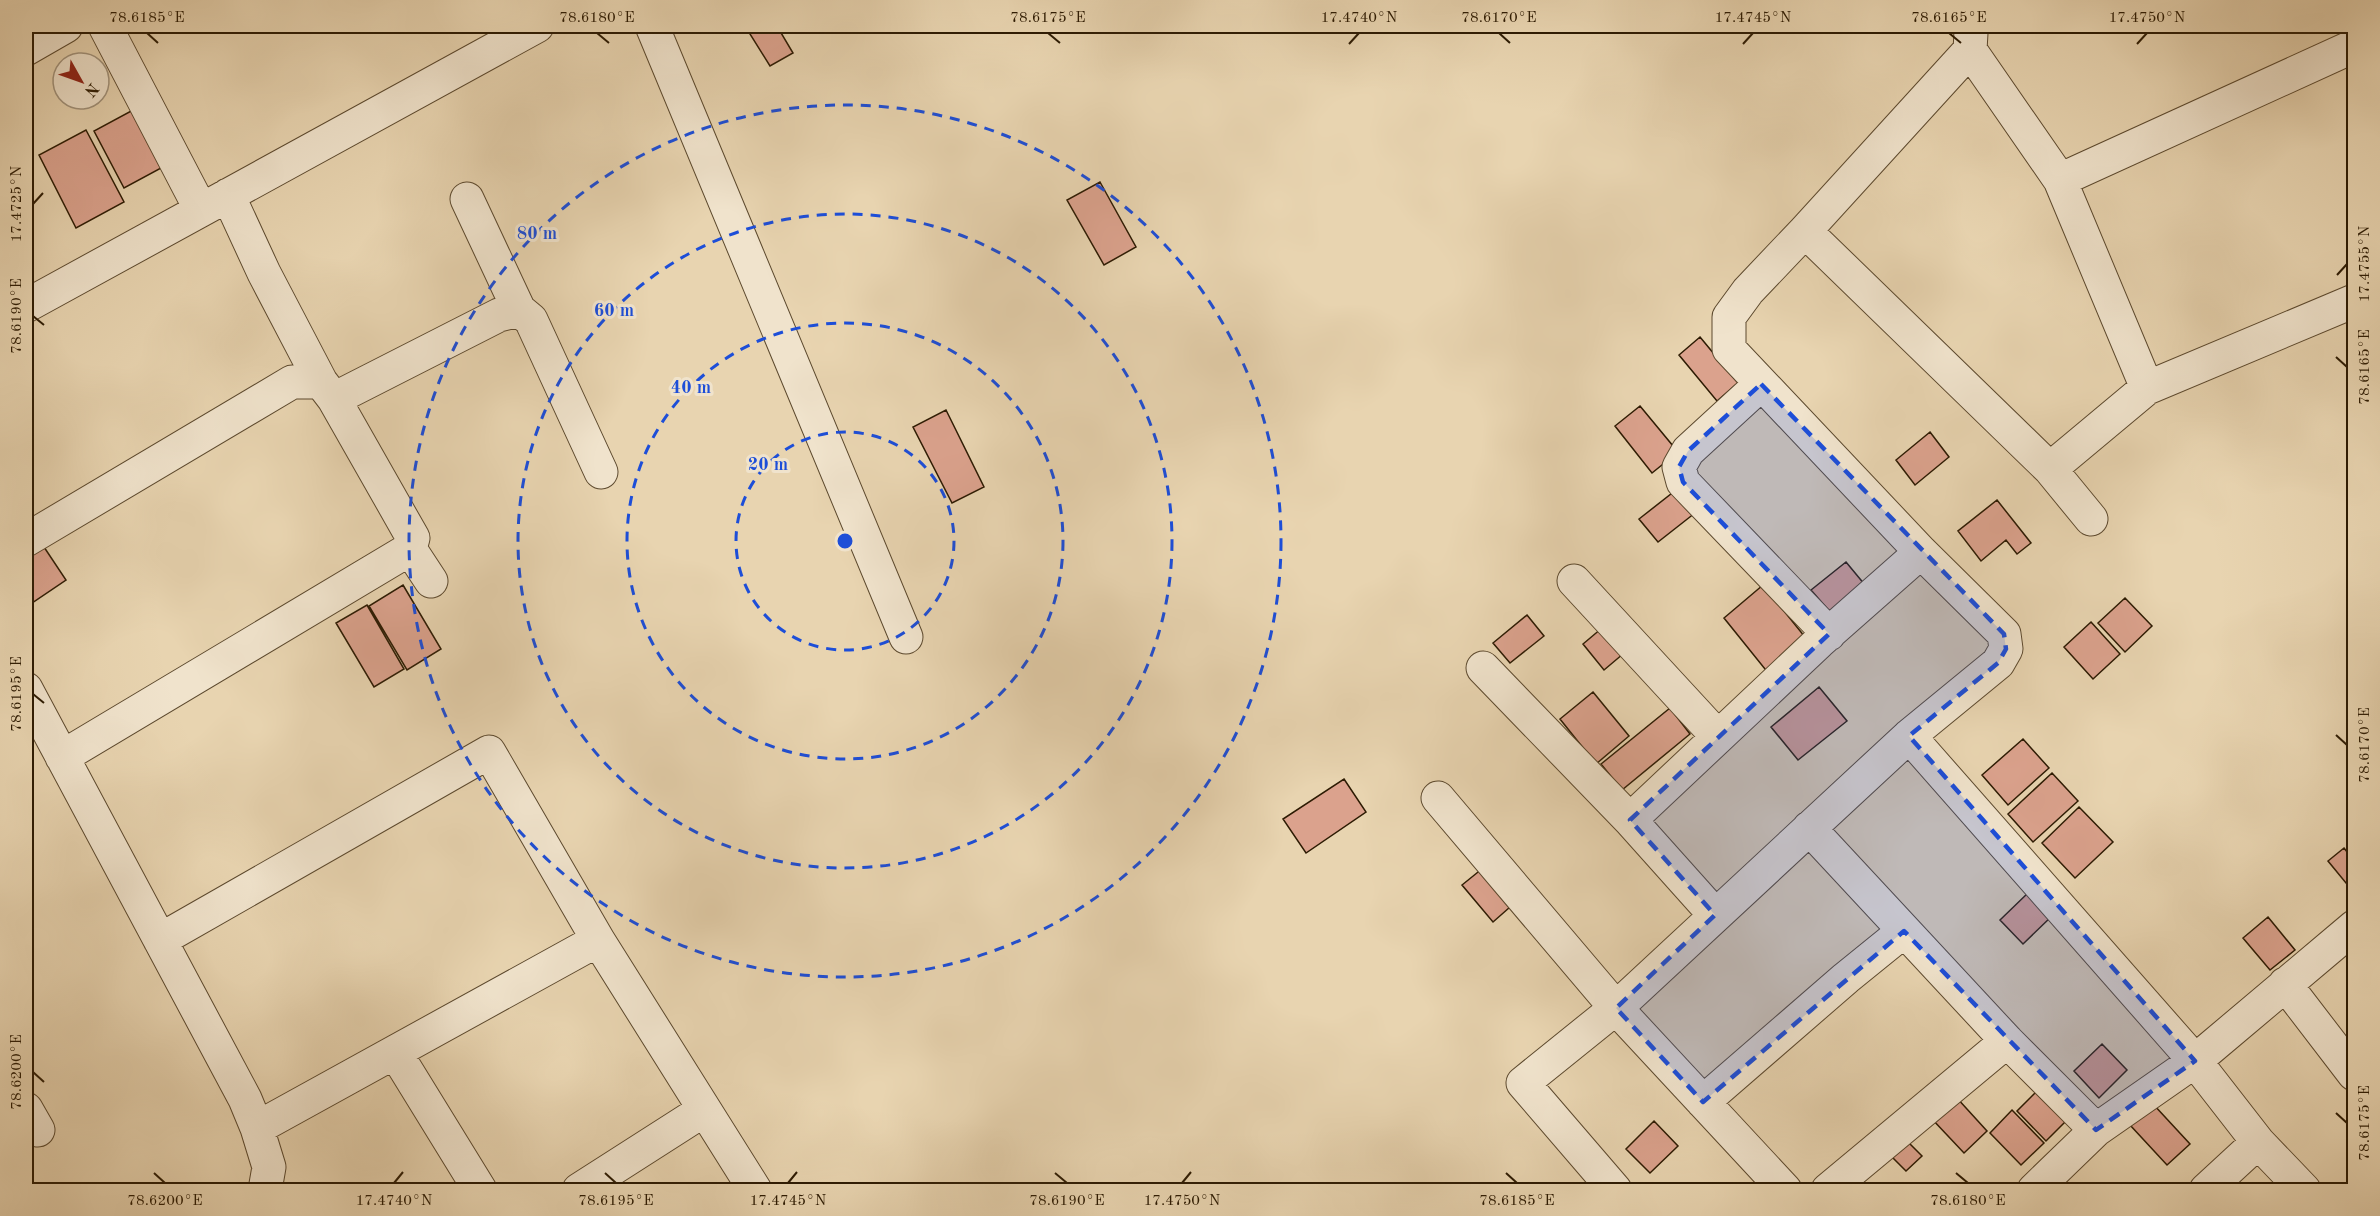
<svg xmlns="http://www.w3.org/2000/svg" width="2380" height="1216" viewBox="0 0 2380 1216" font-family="'Old Standard TT',serif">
<rect width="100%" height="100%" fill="#e8d4b0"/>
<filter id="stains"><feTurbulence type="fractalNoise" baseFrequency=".00333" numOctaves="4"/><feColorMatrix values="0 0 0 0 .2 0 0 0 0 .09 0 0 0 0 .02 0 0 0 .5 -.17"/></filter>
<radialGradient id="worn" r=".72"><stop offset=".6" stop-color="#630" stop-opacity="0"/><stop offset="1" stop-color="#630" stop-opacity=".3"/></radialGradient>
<path fill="#dba28d" stroke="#2d1b03" stroke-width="1.5" d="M745 26H777L793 53 770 66Z
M133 110 163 167 124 188 94 131Z
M86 130 124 202 76 228 39 155Z
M1100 182 1136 247 1104 265 1067 200Z
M1700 337 1738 383 1717 401 1679 355Z
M1640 406 1678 452 1652 473 1615 426Z
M946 410 984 487 952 503 913 427Z
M1930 432 1949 457 1915 485 1896 460Z
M1676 490 1695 513 1658 542 1639 519Z
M1997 500 2031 543 2017 554 2006 540 1981 561 1958 531Z
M44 547 66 580 26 607V560Z
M1846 562 1865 585 1831 613 1811 590Z
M403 585 441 649 407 670 369 606Z
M1763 585 1809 642 1769 674 1724 618Z
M2125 598 2152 626 2125 652 2098 623Z
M367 605 404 669 374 687 336 623Z
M1527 615 1544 636 1510 663 1493 643Z
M2091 622 2120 654 2093 679 2064 647Z
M1602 628 1623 654 1604 670 1583 644Z
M1819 687 1847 721 1798 760 1771 727Z
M1593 692 1629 736 1596 764 1560 719Z
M1670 708 1690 734 1622 790 1601 764Z
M2023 739 2049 768 2008 805 1982 775Z
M2052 773 2078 801 2033 842 2008 814Z
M1344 779 1366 812 1306 853 1283 819Z
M2079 807 2113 842 2075 878 2042 843Z
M2344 848 2354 861V876L2346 883 2328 861Z
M1488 864 1518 900 1493 922 1462 885Z
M2030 891 2053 915 2023 944 2000 920Z
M2268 917 2295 950 2270 970 2243 938Z
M2102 1044 2127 1070 2099 1098 2074 1071Z
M2038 1090 2067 1120 2046 1141 2017 1111Z
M1956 1097 1987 1131 1964 1153 1932 1119Z
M2153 1104 2190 1144 2167 1165 2130 1125Z
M2012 1110 2044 1143 2021 1165 1990 1133Z
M1654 1121 1678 1146 1650 1173 1626 1149Z
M1905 1139 1922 1156 1906 1171 1890 1155Z"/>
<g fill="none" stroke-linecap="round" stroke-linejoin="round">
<g stroke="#5c492e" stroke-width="35">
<path id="minor" d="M105 26 201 210
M652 26 906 637
M1969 26 1971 33 1970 50 2060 180 2354 46
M26 49 66 26
M2060 180 2147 388
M228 195 264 273 321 382
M467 199 519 310 531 320 601 472
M1805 231 2050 469 2091 519
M26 306 537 26
M1761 384 1688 451 1679 467 1683 482 1829 634
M334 399 499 315 519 310
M2050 469 2147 388 2354 301
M26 540 292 382H321L334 399 413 538 410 549
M1574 581 1718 737
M1483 668 1630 820 1715 915
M26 689 245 1099 257 1128 269 1167 265 1190
M1909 736 2195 1061 2258 1142 2304 1190
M62 757 410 549 431 581
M1438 798 1616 1008 1785 1190
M1630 820 1819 642 1921 552
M1809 828 2007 1041 2096 1130
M160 940 489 752 598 940
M2285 984 2354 1074
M395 1052 480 1190
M1703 1102 1846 978 1904 931
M26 1109 38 1130
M257 1128 598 940 755 1190
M579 1190 704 1110
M1615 1190 1523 1083 1616 1008 1909 736 1998 663 2006 649 2004 634 1921 552 1729 349V317L1748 291 1805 231 1970 50
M1828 1190 2007 1041
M2034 1190 2096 1130 2195 1061 2354 927
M2206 1190 2258 1142"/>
</g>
<use href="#minor" stroke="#f0e3cc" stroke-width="33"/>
</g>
<path fill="#1d4ed8" fill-opacity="0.2" stroke="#1d4ed8" stroke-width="4.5" stroke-dasharray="12 8" stroke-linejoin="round" d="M1761 384 2004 634 2006 649 1998 663 1909 736 2195 1061 2096 1130 1904 931 1703 1102 1616 1008 1715 915 1630 820 1829 634 1683 482 1679 467 1688 451Z"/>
<path fill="none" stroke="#2d1b03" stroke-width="2" d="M147 33 158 43M597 33 609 43M1048 33 1060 43M1499 33 1510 43M1949 33 1961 43M1349 44 1359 33M1743 44 1753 33M2137 44 2147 33M33 204 43 193M2337 275 2347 264M33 316 44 325M2336 357 2347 367M33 694 44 703M2336 735 2347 745M33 1072 44 1082M2336 1113 2347 1123M154 1173 165 1183M605 1173 616 1183M1055 1173 1067 1183M1506 1173 1517 1183M1956 1173 1968 1183M394 1183 403 1172M788 1183 797 1172M1182 1183 1191 1172"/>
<g fill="none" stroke="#1d4ed8" stroke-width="3" stroke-dasharray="10 8">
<circle cx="845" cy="541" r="109"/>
<circle cx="845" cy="541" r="218"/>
<circle cx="845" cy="541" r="327"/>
<circle cx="845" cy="541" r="436"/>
</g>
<circle cx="845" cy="541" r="9" fill="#1d4ed8" stroke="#f0e3cc" stroke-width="3"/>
<g font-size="18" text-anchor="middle" font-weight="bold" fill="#1d4ed8" stroke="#f0e3cc" stroke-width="6" stroke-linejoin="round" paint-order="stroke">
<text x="537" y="239">80 m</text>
<text x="614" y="316">60 m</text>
<text x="691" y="393">40 m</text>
<text x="768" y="470">20 m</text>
</g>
<rect width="2380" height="1216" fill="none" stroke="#e8d4b0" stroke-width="66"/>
<g transform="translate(81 81) rotate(130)"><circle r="28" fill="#f0e3cc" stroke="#a2937c" stroke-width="1.5"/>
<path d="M0-4.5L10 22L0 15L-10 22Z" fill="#8f2418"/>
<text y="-9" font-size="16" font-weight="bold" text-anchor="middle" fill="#2d1b03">N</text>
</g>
<rect x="33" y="33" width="2314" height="1150" fill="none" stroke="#2d1b03" stroke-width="2"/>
<g font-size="15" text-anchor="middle" fill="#2d1b03">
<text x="147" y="22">78.6185°E</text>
<text x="597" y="22">78.6180°E</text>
<text x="1048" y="22">78.6175°E</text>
<text x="1359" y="22">17.4740°N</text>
<text x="1499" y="22">78.6170°E</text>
<text x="1753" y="22">17.4745°N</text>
<text x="1949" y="22">78.6165°E</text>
<text x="2147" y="22">17.4750°N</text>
<text transform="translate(16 204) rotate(-90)" y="5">17.4725°N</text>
<text transform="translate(2364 264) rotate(-90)" y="5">17.4755°N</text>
<text transform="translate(16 316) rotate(-90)" y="5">78.6190°E</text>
<text transform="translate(2364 367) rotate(-90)" y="5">78.6165°E</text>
<text transform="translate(16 694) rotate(-90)" y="5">78.6195°E</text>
<text transform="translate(2364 745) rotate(-90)" y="5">78.6170°E</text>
<text transform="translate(16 1072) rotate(-90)" y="5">78.6200°E</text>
<text transform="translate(2364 1123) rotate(-90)" y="5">78.6175°E</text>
<text x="165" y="1205">78.6200°E</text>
<text x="394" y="1205">17.4740°N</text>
<text x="616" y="1205">78.6195°E</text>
<text x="788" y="1205">17.4745°N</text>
<text x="1067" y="1205">78.6190°E</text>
<text x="1182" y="1205">17.4750°N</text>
<text x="1517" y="1205">78.6185°E</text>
<text x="1968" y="1205">78.6180°E</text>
</g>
<rect width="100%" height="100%" filter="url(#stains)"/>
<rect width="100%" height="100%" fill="url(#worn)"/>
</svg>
